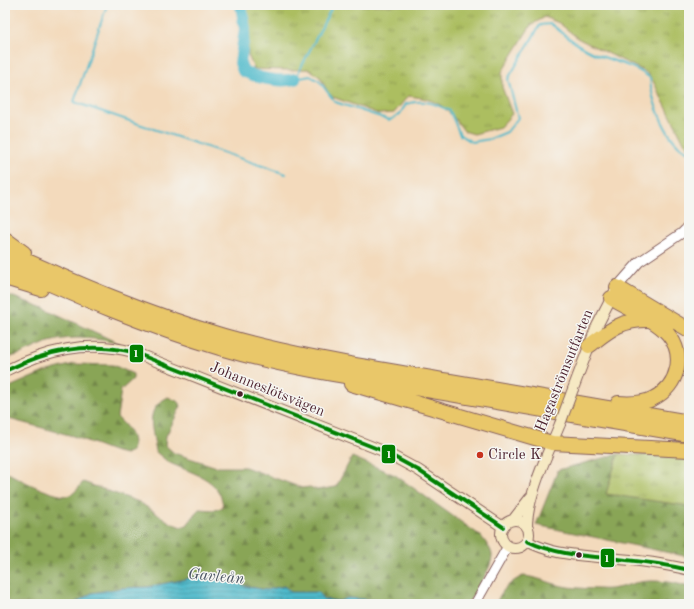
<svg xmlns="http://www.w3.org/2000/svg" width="694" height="609" viewBox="0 0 694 609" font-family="'Old Standard TT',serif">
<defs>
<pattern id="grass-tufts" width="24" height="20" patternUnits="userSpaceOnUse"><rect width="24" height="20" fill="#acbe61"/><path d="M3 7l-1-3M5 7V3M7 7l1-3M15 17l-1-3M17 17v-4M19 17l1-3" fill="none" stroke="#8e9a50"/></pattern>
<pattern id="forest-firs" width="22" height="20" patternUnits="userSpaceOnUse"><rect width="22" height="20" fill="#89a557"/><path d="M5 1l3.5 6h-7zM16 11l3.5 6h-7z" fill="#728648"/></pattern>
<pattern id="water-rules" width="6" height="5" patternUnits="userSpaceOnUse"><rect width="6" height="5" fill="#4eb9ca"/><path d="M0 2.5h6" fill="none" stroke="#4396a4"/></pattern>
</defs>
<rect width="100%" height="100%" fill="#f6f6f2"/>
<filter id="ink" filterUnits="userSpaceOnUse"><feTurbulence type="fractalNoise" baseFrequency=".025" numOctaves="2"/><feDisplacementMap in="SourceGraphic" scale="8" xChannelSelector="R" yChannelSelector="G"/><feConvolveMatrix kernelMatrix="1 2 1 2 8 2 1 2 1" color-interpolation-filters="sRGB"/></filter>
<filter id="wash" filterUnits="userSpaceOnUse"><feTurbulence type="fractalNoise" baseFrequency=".012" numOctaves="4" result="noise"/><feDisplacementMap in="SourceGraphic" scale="16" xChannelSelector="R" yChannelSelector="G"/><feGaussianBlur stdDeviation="0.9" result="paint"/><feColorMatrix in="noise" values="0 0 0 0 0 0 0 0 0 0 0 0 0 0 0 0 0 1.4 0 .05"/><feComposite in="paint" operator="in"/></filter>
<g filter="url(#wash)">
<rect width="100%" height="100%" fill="#f3dabc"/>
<path fill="url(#grass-tufts)" stroke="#7b6e46" d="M242 5H689V147L685 144 652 79 646 72 579 39 559 23 545 17 531 25 502 72V87L512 114 500 127 474 134 464 131C447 107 438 99 408 96L394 113 379 114 330 96 320 77 308 69 290 70 254 69 248 55 247 32Z
M618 454 689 457V506L605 495Z"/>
<path fill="url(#forest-firs)" stroke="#6a6241" d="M5 294 44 308 120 344C98 338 72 335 49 342 36 346 24 354 11 357L5 352Z
M74 364 113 365 133 374V379L121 390 117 417C127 427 136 436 132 451L125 454 113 451 73 436 5 418V389L44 372Z
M168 397 177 401 181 406 166 436 165 445 174 453 217 467H245L302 488 310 487 317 490 336 487 352 457 395 475 481 536C485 542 491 548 492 555 493 567 474 593 468 604H389L376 600 348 598 339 601 323 599 291 592 284 586 266 590 245 586 231 580 213 579 206 575 147 587 122 588 92 593 73 604H10L5 596V471C16 478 59 500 70 495 75 493 80 486 83 482L139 502 171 523 181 527 187 525 199 509 215 510 223 507C221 477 189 473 168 462 164 459 160 455 156 452 153 428 143 410 168 397Z
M618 454 606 494 689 506V557L536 525 558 470Z
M523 576C539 577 553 585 568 587 578 588 589 589 599 589 610 590 618 588 628 585 647 578 671 581 689 587V604H496C501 590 510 582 523 576Z"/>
<path fill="url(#water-rules)" stroke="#4c6c7a" d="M206 575 213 579 231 580 245 586 266 590 284 586 291 592H319L323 599 339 601 348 598 376 600 389 604H73L92 593 122 588 147 587Z"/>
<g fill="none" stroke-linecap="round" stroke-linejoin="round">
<path stroke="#4eb9ca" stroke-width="2" d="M107 5 74 102 286 174
M333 5 295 79 310 76 319 81 335 102 390 120 400 114 406 104C424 99 434 103 450 111L460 135 472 142 490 139 507 132 518 118 508 79 540 25 551 24C564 34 576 45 591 52 610 61 633 64 650 78 651 100 667 144 689 152"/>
<path stroke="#4eb9ca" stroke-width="12" d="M241 5 245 29 240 63 243 71C257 78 279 83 295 79"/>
</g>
</g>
<g filter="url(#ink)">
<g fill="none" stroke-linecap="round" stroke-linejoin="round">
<g stroke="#85605e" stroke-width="11">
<path id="tertiary" d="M617 287 639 262 682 233 689 226
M475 604 508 546"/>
</g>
<g stroke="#85605e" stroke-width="12">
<path id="secondary" d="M5 371C46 350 87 340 133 352L383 451 418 470 503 527
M573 389 596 328 614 293
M501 534a14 14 0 1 1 28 0a14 14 0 1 1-28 0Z
M513 520 530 498
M527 527C527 496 548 453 560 424
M527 541C552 555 579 555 607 558 635 560 662 563 689 570"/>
</g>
<g stroke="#85605e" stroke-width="16">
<path id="motorway" d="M5 239 24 253
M5 251C76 283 148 314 224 336 298 357 375 368 450 381 530 394 609 409 689 422
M5 264C76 296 146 326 220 348 284 367 350 377 415 388 507 404 598 420 689 435
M5 278 41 289
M617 287 689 330
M611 298C628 309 655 319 668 334 686 355 678 386 654 398 643 404 630 404 618 403
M589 346C610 330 620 320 648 320
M351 384 552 443 689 450"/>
</g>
<use href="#tertiary" stroke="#fff" stroke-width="9"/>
<use href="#secondary" stroke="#f6e9c3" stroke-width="10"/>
<use href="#motorway" stroke="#e9c769" stroke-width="14"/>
<g stroke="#85605e" stroke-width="12" stroke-linecap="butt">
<path id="secondary-bridge" d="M560 424 573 389"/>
</g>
<use href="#secondary-bridge" stroke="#f6e9c3" stroke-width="10"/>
<g stroke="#f6f6f2" stroke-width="7">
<path id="bus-1" d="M5 371C49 350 85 342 133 352L383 451 418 470 503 527
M527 541C558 556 592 556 626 560 647 562 668 565 689 570"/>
</g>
<use href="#bus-1" stroke="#008000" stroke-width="4"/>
</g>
</g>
<g fill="#4a1f2b" stroke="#f6f6f2" stroke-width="1.5">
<circle cx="240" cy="394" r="3.5"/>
<circle cx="579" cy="555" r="3.5"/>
</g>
<circle fill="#c8321e" stroke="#f6f6f2" stroke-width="1.5" cx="480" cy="455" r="4"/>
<g text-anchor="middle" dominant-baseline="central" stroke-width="3" stroke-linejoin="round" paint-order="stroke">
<g font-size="15" fill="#4a1f2b" stroke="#f6f6f2">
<text transform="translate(565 371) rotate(-68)">Hagaströmsutfarten</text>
<text transform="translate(267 390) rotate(22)">Johanneslötsvägen</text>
</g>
<g font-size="15" fill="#4a1f2b" stroke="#f6f6f2" text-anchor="start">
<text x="488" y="455">Circle K</text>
</g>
<g font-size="16" font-style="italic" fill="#4b5563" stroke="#f6f6f2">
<text transform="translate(216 577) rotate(5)">Gavleån</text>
</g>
</g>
<g stroke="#f6f6f2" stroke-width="1.5">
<rect x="129" y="344" width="15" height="19" rx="4" fill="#008000"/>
<rect x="381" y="444" width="15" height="20" rx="4" fill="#008000"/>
<rect x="600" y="548" width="15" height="20" rx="4" fill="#008000"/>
</g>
<g font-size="11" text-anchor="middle" font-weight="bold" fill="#fff">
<text x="136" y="357">1</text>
<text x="389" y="458">1</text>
<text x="607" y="562">1</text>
</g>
<rect width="694" height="609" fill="none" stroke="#f6f6f2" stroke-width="20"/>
</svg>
